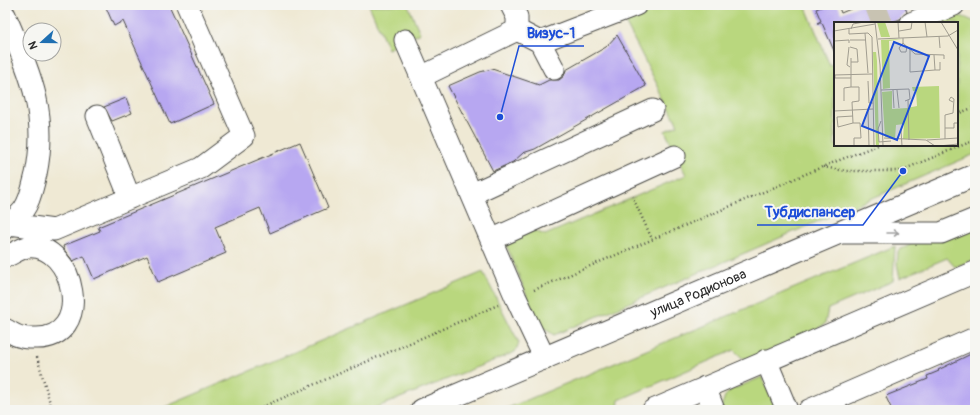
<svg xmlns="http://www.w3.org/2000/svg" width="980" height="415" viewBox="0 0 980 415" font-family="Pangolin,sans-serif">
<rect width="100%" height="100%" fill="#f6f6f2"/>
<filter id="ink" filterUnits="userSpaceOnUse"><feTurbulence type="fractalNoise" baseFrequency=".025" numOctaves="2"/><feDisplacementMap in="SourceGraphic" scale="8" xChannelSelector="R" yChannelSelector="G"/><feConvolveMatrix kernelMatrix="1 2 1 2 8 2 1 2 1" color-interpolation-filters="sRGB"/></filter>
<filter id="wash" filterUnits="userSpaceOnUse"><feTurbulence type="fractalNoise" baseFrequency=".012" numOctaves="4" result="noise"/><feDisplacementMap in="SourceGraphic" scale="16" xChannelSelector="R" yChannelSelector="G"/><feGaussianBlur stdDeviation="0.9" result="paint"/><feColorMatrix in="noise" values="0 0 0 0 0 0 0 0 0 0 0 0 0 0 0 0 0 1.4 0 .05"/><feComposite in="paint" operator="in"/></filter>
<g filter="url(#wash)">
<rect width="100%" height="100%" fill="#efe9d4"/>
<path fill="#b9d77e" stroke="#728154" d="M369 5H408L420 33 388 49Z
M606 5H805L830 66 835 64V145H957V23H933C952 15 955 12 975 22V154L554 335 539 325 505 242 530 229 545 235 686 175 665 131 678 125 626 24Z
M975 229V259L955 267 947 258 900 278 897 264 898 251 913 243Z
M895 246 893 281 828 309 825 324 812 332 750 359 742 358 734 350 619 400 618 410H503Z
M483 272 519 343 515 352 370 410H158Z
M762 377 777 410H722L721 407 725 396 731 390Z"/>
<g id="blocks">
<path fill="#b7a7f1" d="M105 5H169L214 104 170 124 123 21 114 26Z
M826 5H838L841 13 860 5H904L907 12 900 19 890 23H835V53L822 23H817L821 21 816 9Z
M617 35 646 86 535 149 523 153 513 162 493 171 448 86 480 72 492 69 539 85 549 80H559L564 76 566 70 606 47Z
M126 98 132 113 112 121 104 107Z
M300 142 328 208 270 233 260 208 215 227 226 253 158 282 147 256 94 279 84 256 73 261 65 251 63 246 100 231 98 227Z
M975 352V410H892L886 397 888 395 928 379 927 376 939 371 938 370Z"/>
</g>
</g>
<g filter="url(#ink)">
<use href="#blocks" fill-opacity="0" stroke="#484844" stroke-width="1"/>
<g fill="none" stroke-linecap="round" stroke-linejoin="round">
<path stroke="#c8c3b2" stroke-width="21" stroke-dasharray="21 10" stroke-linecap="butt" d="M875 5 882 23"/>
<g stroke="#484844" stroke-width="23">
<path id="minor" d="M511 5 517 17V30
M5 15C29 72 49 111 36 174 33 185 31 199 24 209 19 216 11 222 5 229
M911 23 954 5
M405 40 421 77
M540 42 636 5
M97 116 130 198
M472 194 653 110
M10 224 54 230 201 168 244 136 187 5
M840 233H941L975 219
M491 240 675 156
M5 257C12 254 20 249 27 247 75 241 96 341 34 338 30 338 25 338 22 337 16 336 10 332 5 329
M545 359 516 298 421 77 517 30 540 42 554 69
M766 360 787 410
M705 387 714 410
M653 410 975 272
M809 410 975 338"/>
</g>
<g stroke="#484844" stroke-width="24">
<g id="major">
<path id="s1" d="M422 410 975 175"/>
</g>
</g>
<path stroke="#484844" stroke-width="2.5" stroke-dasharray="1 3" stroke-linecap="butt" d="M957 114 975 107
M823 167 846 171H900L975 140
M632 196 652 239
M534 290 822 167 878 145
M37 357 52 410
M255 410 498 305"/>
<use href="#minor" stroke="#fff" stroke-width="21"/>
<use href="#major" stroke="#fff" stroke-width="22"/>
</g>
<defs><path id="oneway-shaft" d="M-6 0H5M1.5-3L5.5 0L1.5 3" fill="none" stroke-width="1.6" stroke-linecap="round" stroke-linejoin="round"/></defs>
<use stroke="#a0a0a0" href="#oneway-shaft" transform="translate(893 233)"/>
</g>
<g text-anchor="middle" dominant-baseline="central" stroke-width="4" stroke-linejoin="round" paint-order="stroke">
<g font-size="14" fill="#2b2b2b" stroke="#f6f6f2">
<text stroke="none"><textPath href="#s1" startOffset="300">улица Родионова</textPath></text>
</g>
</g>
<g transform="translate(834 22)">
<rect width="124" height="124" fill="#efe9d4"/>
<path d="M43 0H51L56 15H47ZM68 17 55 19 56 66 49 67 47 18ZM39 30H42L43 39 45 124H42ZM105 64 106 116 69 117 70 102 62 103 61 117 51 115 48 70 58 69V87L73 86 83 84 82 69H79L78 65Z" fill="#b9d77e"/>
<path fill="none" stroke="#a19d90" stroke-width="1" d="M41 0 46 43 49 124M64 0 65 16M91 0 93 15M107 0 124 28M15 7V12L34 11 38 15 40 124M17 7 19 2 30 0M0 9 41 2M65 9 77 7 78 0M31 11 34 51M105 14 106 26M69 16V21L81 32 110 33V37M44 17 114 14 124 8M16 18H32M0 19 15 18V21M69 21 65 26 67 30H72L73 24M15 25 13 43 16 45M16 25 23 27 24 40H17M76 27V50L101 48M100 33 101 48H106V40M17 36V65H25V79L18 80 19 101H26L27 116H20V124M0 53 38 52M1 53V56H17M34 59 35 81H39M47 68 75 67 76 77 71 79M59 68 60 86M63 68 65 86M74 78 75 118M10 79V66L17 65M34 88 35 124M0 89 39 87M19 94 3 95 4 105 19 101M47 99 44 107 45 120 57 119M111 106H120V101H124M67 108 68 124M50 116 92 118 101 124M111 117V93L119 91 120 77 117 75 115 78 119 80M93 118 124 116M105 124 124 122"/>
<path fill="#1d4ed8" fill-opacity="0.15" stroke="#1d4ed8" stroke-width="2" d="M60 20 95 34 63 118 28 104Z"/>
<rect width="124" height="124" fill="none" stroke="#2b2b2b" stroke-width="2"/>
</g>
<path fill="none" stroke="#1d4ed8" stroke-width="1.5" d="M500 117L519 46H584M903 171L863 225H757"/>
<g fill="#1d4ed8" stroke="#f6f6f2" stroke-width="1.5">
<circle cx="500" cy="117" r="4"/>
<circle cx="903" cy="171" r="4"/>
</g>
<g font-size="15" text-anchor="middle" font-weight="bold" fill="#1d4ed8" stroke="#f6f6f2" stroke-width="4" stroke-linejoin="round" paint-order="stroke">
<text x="551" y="38">Визус-1</text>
<text x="810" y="217">Тубдиспансер</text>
</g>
<rect width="980" height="415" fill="none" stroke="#f6f6f2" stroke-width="20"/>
<g transform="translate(42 42) rotate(249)"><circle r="19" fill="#f6f6f2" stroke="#a5a5a2"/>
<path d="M0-3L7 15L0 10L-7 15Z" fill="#1f6fb2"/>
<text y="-6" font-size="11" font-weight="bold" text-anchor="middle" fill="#2b2b2b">N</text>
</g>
</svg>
